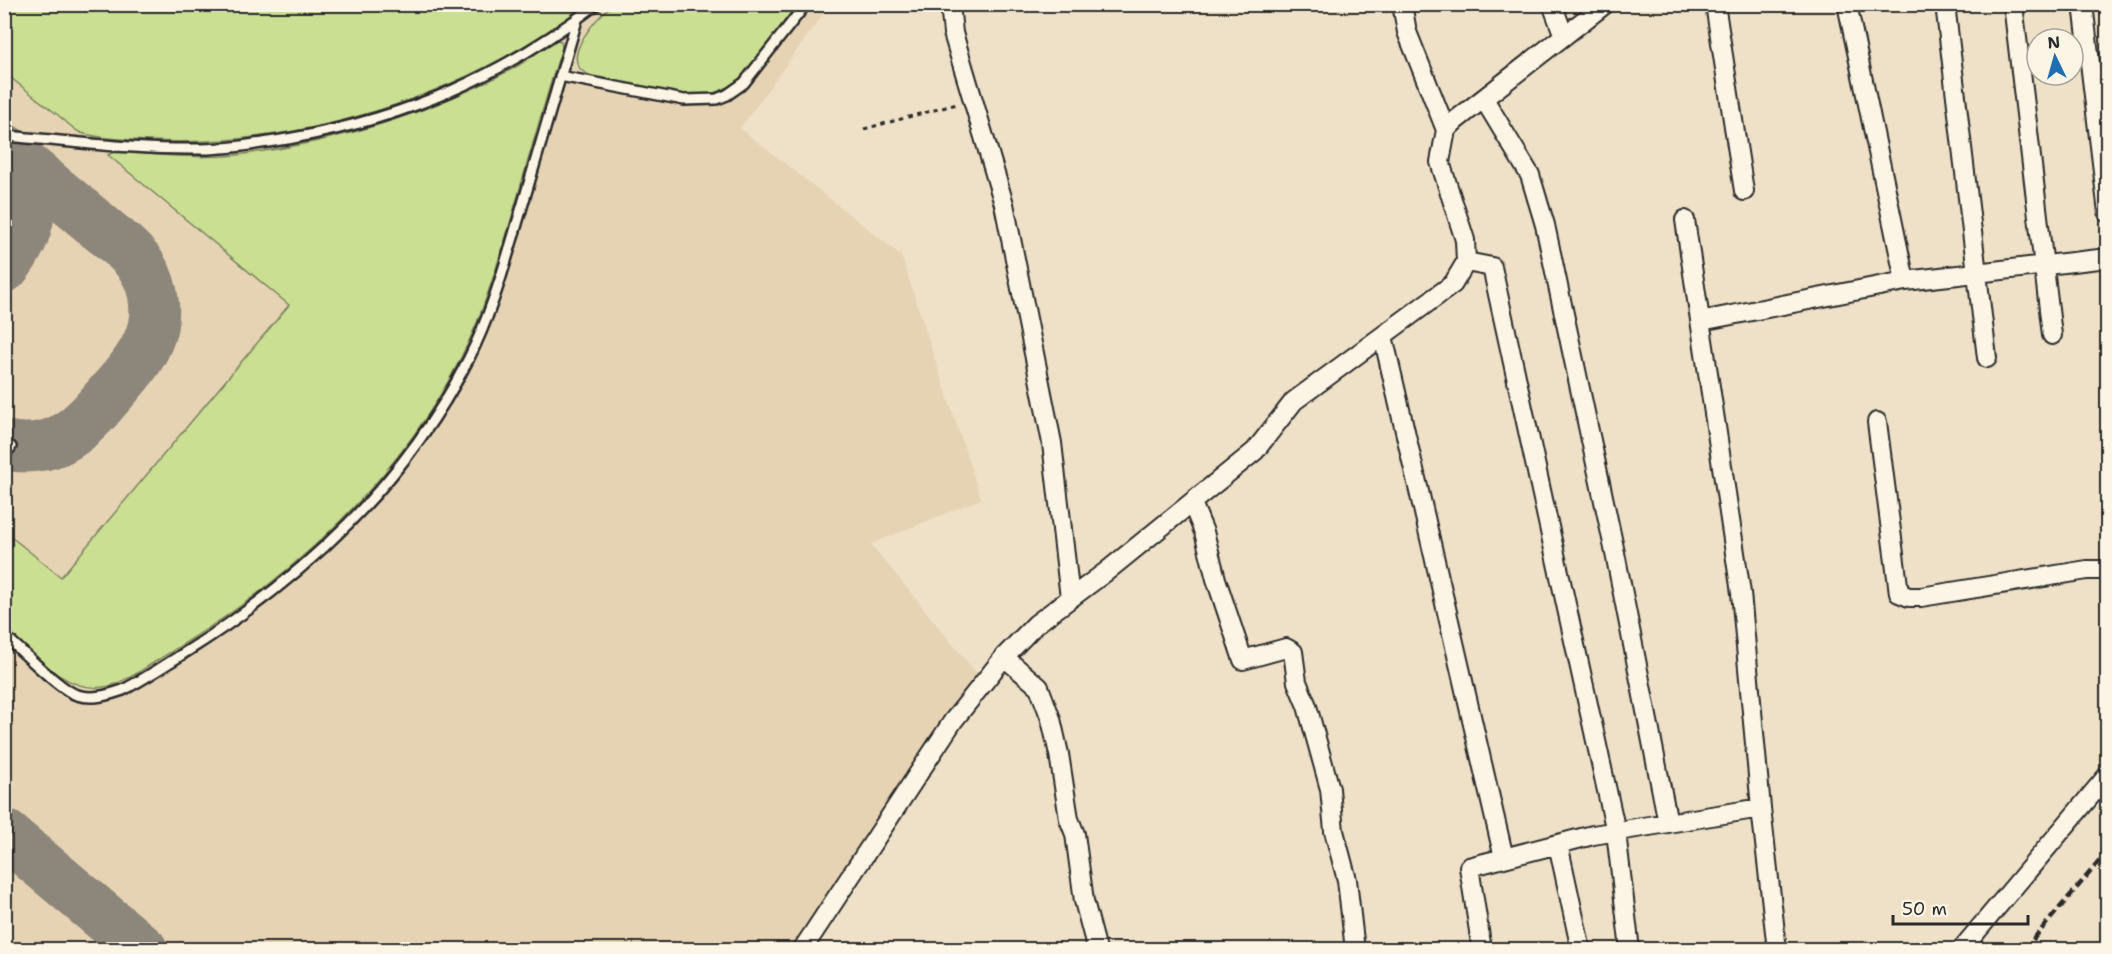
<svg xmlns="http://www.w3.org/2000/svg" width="2112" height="954" viewBox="0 0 2112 954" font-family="'Shantell Sans',sans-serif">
<rect width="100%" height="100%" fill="#efe1c8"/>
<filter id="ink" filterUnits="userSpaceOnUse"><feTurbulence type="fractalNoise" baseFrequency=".0167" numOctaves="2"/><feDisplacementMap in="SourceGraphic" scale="12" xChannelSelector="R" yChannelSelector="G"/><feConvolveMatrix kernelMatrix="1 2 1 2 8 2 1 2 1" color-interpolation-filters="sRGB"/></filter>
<g filter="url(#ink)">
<path fill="#e6d3b4" d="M5 5H830L740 128 901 255 981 499 871 544 978 675 926 743 790 949H5Z"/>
<path fill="#cbdf93" stroke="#7b855f" stroke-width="1.5" d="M4 5 5 4 585 5C465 96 303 148 151 141 133 140 95 139 79 132 72 128 64 120 58 115 40 101 22 87 5 73Z
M612 5V4L796 5C779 28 752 75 726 88 699 103 665 91 637 85 621 82 597 81 584 72 560 56 599 16 612 5Z
M556 40 561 41 562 48C542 108 526 169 508 230 498 262 489 294 476 325 432 430 352 520 262 590 222 621 177 648 134 675 124 680 114 686 103 687 64 693 31 651 5 628V532L61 577 289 305 108 155 112 153 123 152C161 155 200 159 237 155 333 143 429 114 514 68 529 60 542 48 556 40Z"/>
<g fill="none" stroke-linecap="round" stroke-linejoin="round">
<path stroke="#8d867a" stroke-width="50" d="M4 148C35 174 65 198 96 224 111 237 130 249 142 267 156 289 158 318 148 341 138 366 116 386 99 407 72 438 47 454 4 445
M4 268C35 231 41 188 8 151
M5 834 143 950"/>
<g stroke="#2b2b2b" stroke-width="14">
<path id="lane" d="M560 76 684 100 717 99 727 95 744 83 806 4
M4 136C69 141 134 150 199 149 231 149 262 143 293 138 409 117 504 75 597 4
M4 455 11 447
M4 635C19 648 61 691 77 695 92 700 108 695 123 690 146 678 167 664 189 650 303 578 406 482 468 360 492 314 507 257 522 207 540 144 559 82 577 20"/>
</g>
<g stroke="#2b2b2b" stroke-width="22">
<path id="street" d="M950 4 953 33 1004 204 1052 443 1070 598
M1402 4 1407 32 1446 130
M1552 4 1564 36
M1715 4 1744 191
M1847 4 1905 281 2108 258
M1945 4 1987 358
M2013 4 2052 335
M2083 4 2108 213
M1484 99 1530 175 1545 225 1614 548 1668 823
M1466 262 1492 267 1616 832 1630 950
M1701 321 1905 281
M1383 336 1504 858
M1877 422 1899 593 1909 597H1921L2087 570H2108
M1192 503 1204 532 1216 579 1243 660 1286 648 1293 652 1297 682 1307 706 1330 789 1334 831 1347 880 1355 950
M1004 657 1039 687 1051 719 1059 754 1069 819 1075 834 1084 901 1097 950
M1761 808 1777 950
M1558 844 1581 950
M802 950 953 721 1004 657 1036 624 1107 571 1255 451 1294 401 1453 284 1466 262 1465 240 1440 162 1446 130 1456 120 1605 4
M1482 950 1469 867 1593 835 1761 808 1741 593 1685 220
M1961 950 2108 775"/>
</g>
<path stroke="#2b2b2b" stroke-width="3" stroke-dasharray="4.5 4.5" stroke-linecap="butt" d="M864 129 957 104"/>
<use href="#lane" stroke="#fcf5e5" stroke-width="9"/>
<use href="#street" stroke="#fcf5e5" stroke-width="18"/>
<path stroke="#2b2b2b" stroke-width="4.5" stroke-dasharray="9 4.5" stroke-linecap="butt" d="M2024 950 2108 851"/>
</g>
</g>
<rect width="2112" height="954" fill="none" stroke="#fcf5e5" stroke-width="24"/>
<rect x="12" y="12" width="2088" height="930" fill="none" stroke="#2b2b2b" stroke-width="2" filter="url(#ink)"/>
<g transform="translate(2055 57) rotate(355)"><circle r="28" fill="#fcf5e5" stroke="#a8a49b" stroke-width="1.5"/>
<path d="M0-4.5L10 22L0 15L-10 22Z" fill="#1f6fb2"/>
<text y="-9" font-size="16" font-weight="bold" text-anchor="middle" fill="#2b2b2b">N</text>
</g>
<path d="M1893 915v9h135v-9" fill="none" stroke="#2b2b2b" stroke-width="3"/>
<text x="1902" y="915" font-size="18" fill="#2b2b2b" stroke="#fcf5e5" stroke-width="4.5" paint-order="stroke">50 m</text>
</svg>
